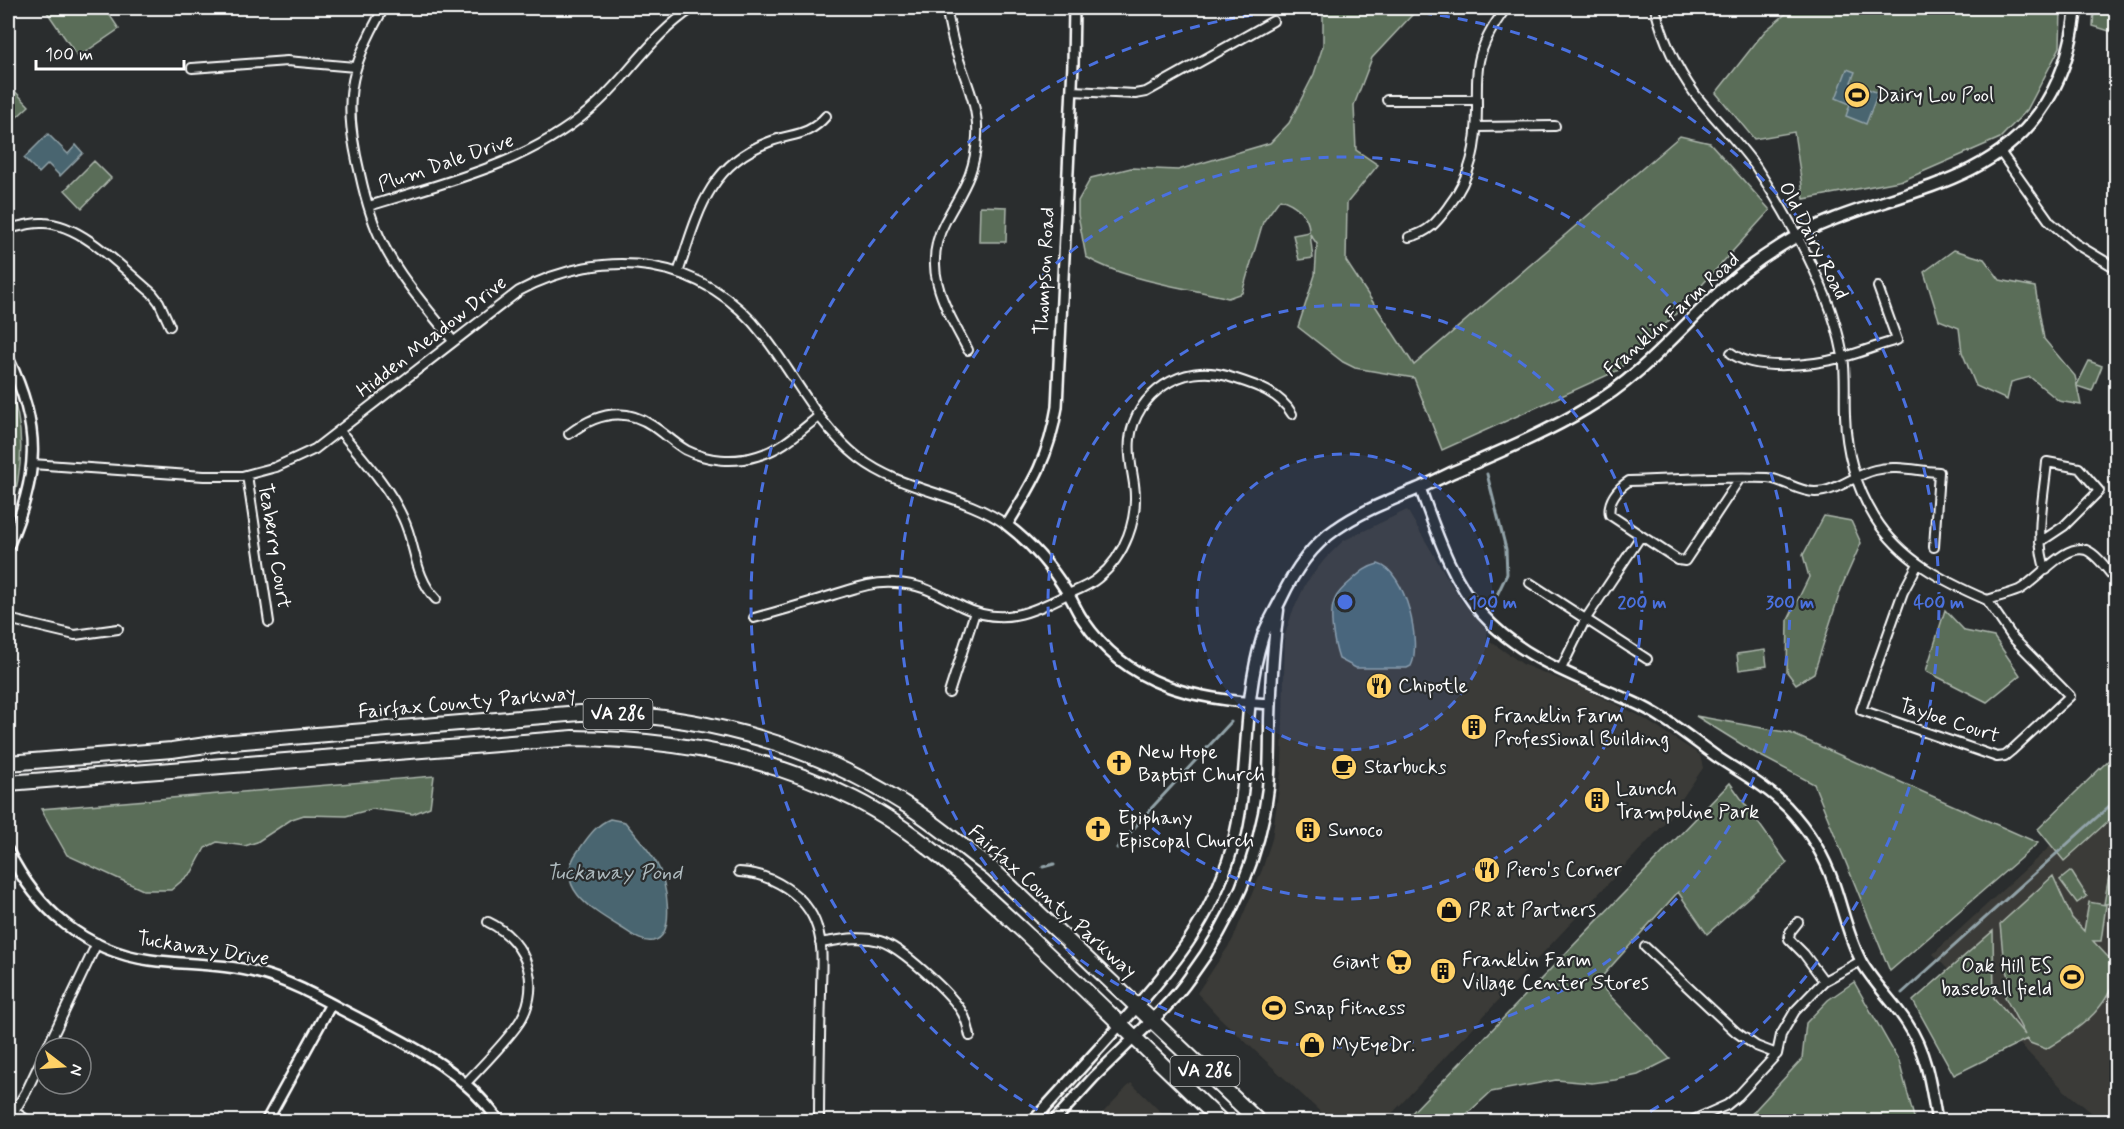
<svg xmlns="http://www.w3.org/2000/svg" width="2124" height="1129" viewBox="0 0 2124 1129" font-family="Mynerve,sans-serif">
<rect width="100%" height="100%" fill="#2a2d2e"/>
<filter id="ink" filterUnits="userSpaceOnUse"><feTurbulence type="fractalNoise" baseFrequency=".0167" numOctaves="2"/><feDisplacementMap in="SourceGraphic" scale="12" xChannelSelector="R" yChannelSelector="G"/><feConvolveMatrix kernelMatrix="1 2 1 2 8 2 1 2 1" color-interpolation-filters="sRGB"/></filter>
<g filter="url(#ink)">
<path fill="#3b3b37" d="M1407 510 1460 599 1487 631V639L1524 665 1582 688 1638 715 1700 755 1703 768 1666 822 1385 1121H1330L1219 1017 1197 993 1232 941 1262 870 1272 839 1282 765 1285 635 1292 613 1306 583 1325 559 1343 541Z
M2116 786V1121H2102L2066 1092 1933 954Z
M1131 1083 1170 1121H1095Z"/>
<path fill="#5a6d58" stroke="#acb6ac" stroke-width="1.5" d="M54 8H105L119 29 78 57 47 12Z
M1323 8H1406L1414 13 1372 58 1354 105 1356 150 1378 165 1347 203 1346 261 1414 365 1680 136 1710 143 1770 210 1673 317 1630 356 1619 370 1442 450 1414 378 1355 368 1343 362 1298 327 1315 275 1317 244 1310 234 1313 258 1299 260 1293 235 1309 232C1310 215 1294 203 1280 199L1263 222 1242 293 1228 298C1184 287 1124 280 1086 257L1078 215V201L1091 178 1131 168 1178 170 1270 143 1289 123 1314 74 1323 46Z
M1793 8H2061L2060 47 2027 110 2000 138 1904 180 1804 199 1794 132 1754 139 1716 93 1765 31Z
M2094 8H2116V33L2093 26Z
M8 84 29 106 17 117 11 111 8 114Z
M94 161 111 178 82 208 65 190Z
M980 206 1007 207 1006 242H979Z
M1954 250 1984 259 2000 280 2035 287 2044 339 2075 376 2077 385 2089 361 2102 366 2092 391 2077 386 2081 405 2059 401 2030 377 2011 382 2007 400 1976 386 1962 352 1959 328 1939 320 1924 272Z
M8 385C27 428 23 474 8 518Z
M1824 516 1851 521 1861 543 1842 586 1814 673 1796 684 1787 672 1788 620 1809 577 1803 555Z
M1945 610 1965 631 1994 637 2020 675 1987 702 1926 671Z
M1765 650 1767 666 1739 670 1737 654Z
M1696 716 1790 733 2038 843 1890 971 1814 784 1757 754Z
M2116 753V814L2064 861 2038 829Z
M434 776 430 807 413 814 372 809 346 816 304 815 292 819 257 842 245 846 217 842 205 848 192 872 171 890H143L67 855 41 809Z
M1730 783 1787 863 1707 934 1678 892 1597 982 1670 1059 1638 1075 1615 1080 1592 1083 1556 1080 1491 1092 1459 1121H1404Z
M2116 861V903L2104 904 2111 865Z
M2071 871 2087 896 2077 903 2060 880Z
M2053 876 2072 918 2084 931 2089 902 2106 905 2101 941H2093L2107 956 2116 962C2117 1004 2079 1029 2046 1049L2030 1043 2027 1039 1954 1075 1913 1001 1993 931 1994 998 2025 1035 2005 997 2010 981 2003 955 2000 924Z
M1854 982 1899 1061 1915 1121H1745L1802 1059 1806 1023 1828 1000Z"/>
<path fill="#4a656f" stroke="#92a3a9" stroke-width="1.5" d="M1847 69 1855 72 1851 82 1878 93 1866 124 1846 116 1850 104 1836 98Z
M48 134 68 154 76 145 83 153 60 176 48 164 39 173 24 158Z
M1378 564C1406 571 1422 644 1411 666L1407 668H1356L1339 659C1334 644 1328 613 1335 599 1338 592 1345 586 1351 581 1360 573 1366 567 1378 564Z
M610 819 625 822C636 836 650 850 658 866 666 881 677 936 653 941 640 943 631 933 620 927 594 911 551 887 578 851 587 839 595 825 610 819Z"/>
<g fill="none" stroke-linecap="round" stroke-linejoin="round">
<path stroke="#92a3a9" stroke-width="3" d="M1487 474 1506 549 1507 574 1496 597
M1117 848 1146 814 1231 722
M1043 867 1054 864
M1902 993 2116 800"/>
<g stroke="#fff" stroke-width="12">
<path id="minor" d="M384 8C347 70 343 104 360 174 365 197 372 223 383 244 401 280 429 310 453 341
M929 8H959
M946 8C950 25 952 42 958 57 967 84 979 108 977 137 975 175 962 190 945 222 920 269 946 309 968 350
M1655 8C1663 39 1676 68 1695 94 1714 119 1738 141 1756 167 1781 205 1808 253 1825 295 1833 314 1839 335 1843 356 1846 375 1844 396 1845 415 1846 452 1856 487 1875 518 1901 560 1943 581 1987 600
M192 68 287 61 355 67
M1072 91 1135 94 1146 92 1273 21
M1387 100H1477
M1477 127 1555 126
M2001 153 2050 222 2076 244 2116 268
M369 206C446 182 527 164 590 110 628 78 650 36 693 8
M8 229C20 226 32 222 44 223 82 224 123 269 152 293L159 302 170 326
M1409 237C1428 233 1437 222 1448 207 1472 176 1477 145 1477 107 1477 92 1476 76 1479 61 1483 41 1494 24 1506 8
M678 273C697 217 707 165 769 142 792 133 808 137 826 116
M1731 353C1755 372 1815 365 1844 357 1862 352 1879 345 1897 340L1878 287
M340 431C362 458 388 485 403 518 416 545 414 576 436 599
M569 434C595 414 624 406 653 426 664 433 674 443 686 450 708 461 734 463 757 456 782 449 799 432 818 417
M32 464 204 476H242L276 467 315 449 519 291C605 245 703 256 764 336 796 377 817 425 859 458 903 492 962 493 1007 525
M247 475 269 622
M1740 478 1685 561 1678 560 1610 515C1607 501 1618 488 1629 481 1675 480 1721 476 1767 478 1783 479 1798 492 1815 492 1836 492 1854 475 1875 470 1895 465 1919 471 1939 472L1934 547
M2040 542 2064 526 2099 491 2079 468 2047 462C2044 494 2034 541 2046 570
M1918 564 1903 592 1861 710 1997 757 2005 756 2011 751 2070 696 2013 638 1987 600
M1530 583 1647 659
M1987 600C1997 597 2009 594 2019 590 2039 579 2065 543 2086 550 2098 555 2108 571 2116 580
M754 618C780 611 807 603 833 595 853 589 874 581 895 583 924 584 938 595 963 607 1002 626 1030 613 1066 595 1077 590 1089 586 1098 578 1125 556 1139 519 1134 484 1132 469 1128 455 1130 439 1135 394 1183 362 1227 376 1251 384 1278 390 1292 414
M8 619 75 635 118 629
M1561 669 1585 620 1641 536
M949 693 975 612
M739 872C771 873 807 895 817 927 824 947 821 971 821 992 820 1035 819 1078 819 1122
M1798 922 1790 932 1789 939 1804 954 1824 981
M820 943C840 940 860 935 880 941 901 947 953 995 963 1014 967 1021 968 1028 970 1036
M1645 947 1736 1032 1756 1046 1777 1054
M47 1048 97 943
M466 1083C483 1065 501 1047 516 1027 544 990 529 941 488 922
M15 1112 30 1122
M8 1122 26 1092 45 1052
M1689 1122 1727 1105 1738 1096 1777 1054 1781 1035 1795 1011 1824 981 1861 961"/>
</g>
<g stroke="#fff" stroke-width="14">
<path id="tertiary" d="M1074 8 1073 64 1057 407C1049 457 1033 483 1007 525 1032 544 1051 566 1067 592 1073 601 1077 612 1083 620 1128 687 1196 700 1271 704
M8 358C43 431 38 474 8 547
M1420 488C1436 531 1451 579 1482 614 1521 659 1580 678 1633 702 1663 715 1690 738 1717 757 1741 773 1766 786 1787 807 1808 829 1824 855 1834 884 1843 910 1848 936 1861 961 1873 983 1893 1001 1907 1023 1927 1053 1931 1086 1937 1122
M8 851C37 909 84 951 150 960 186 965 223 963 259 973 293 982 323 1000 354 1016 412 1046 460 1067 500 1122
M266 1122 331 1004
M1032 1122 1121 1024
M1053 1122 1094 1077 1134 1038"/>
</g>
<g stroke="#fff" stroke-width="15">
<path id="secondary" d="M1121 1024C1172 968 1211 921 1232 848 1251 780 1241 707 1262 639 1266 625 1275 612 1281 599 1294 571 1311 546 1336 529 1361 511 1389 501 1417 489 1429 484 1440 478 1451 473 1497 453 1544 434 1587 408 1636 380 1671 339 1711 300 1732 279 1758 260 1782 245 1866 191 1977 198 2039 113 2062 82 2072 46 2076 8
M1134 1038C1154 1019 1174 1000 1190 977 1231 922 1260 856 1268 788 1270 766 1270 742 1270 720 1271 683 1273 646 1278 610"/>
</g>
<g stroke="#fff" stroke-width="18">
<path id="trunk" d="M8 763 172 750 220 743 580 713C693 712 808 742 903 803 935 822 962 847 992 869L1259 1122
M8 783 573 738C670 739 767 755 854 799 918 831 970 882 1022 930 1089 993 1155 1058 1222 1122"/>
</g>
<use href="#minor" stroke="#2a2d2e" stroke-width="8"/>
<use href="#tertiary" stroke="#2a2d2e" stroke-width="9"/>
<use href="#secondary" stroke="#2a2d2e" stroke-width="10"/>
<use href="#trunk" stroke="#2a2d2e" stroke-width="14"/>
</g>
</g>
<circle cx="1345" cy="602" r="148" fill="#4a71e0" fill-opacity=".12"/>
<g fill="none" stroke="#4a71e0" stroke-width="3" stroke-dasharray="10 8">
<circle cx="1345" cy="602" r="148"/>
<circle cx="1345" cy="602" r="297"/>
<circle cx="1345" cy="602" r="445"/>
<path d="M1053 1119A594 594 0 1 1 1637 1119"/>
</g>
<defs>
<g id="stadium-disc" transform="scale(1.35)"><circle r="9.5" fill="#ffd166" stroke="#2a2d2e"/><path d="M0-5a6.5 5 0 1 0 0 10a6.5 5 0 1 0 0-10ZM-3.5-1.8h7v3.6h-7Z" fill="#111"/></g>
<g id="restaurant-disc" transform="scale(1.35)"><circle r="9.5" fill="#ffd166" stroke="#2a2d2e"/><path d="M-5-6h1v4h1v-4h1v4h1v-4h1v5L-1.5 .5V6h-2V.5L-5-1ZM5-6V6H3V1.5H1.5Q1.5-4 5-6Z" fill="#111"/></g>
<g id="building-disc" transform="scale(1.35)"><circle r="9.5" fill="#ffd166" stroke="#2a2d2e"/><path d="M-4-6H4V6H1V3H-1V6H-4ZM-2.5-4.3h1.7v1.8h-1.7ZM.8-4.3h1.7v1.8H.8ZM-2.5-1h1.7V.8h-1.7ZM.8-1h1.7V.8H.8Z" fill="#111"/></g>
<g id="church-disc" transform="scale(1.35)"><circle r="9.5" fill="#ffd166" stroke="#2a2d2e"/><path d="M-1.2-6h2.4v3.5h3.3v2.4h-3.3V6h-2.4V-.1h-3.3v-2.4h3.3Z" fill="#111"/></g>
<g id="cafe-disc" transform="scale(1.35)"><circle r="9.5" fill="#ffd166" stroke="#2a2d2e"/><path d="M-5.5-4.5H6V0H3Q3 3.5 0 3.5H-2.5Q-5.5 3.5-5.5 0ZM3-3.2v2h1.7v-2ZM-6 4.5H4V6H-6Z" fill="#111"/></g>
<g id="shop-disc" transform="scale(1.35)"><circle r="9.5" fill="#ffd166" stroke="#2a2d2e"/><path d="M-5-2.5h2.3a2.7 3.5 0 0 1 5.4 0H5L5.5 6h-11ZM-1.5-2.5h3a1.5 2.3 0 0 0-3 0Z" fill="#111"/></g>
<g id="supermarket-disc" transform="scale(1.35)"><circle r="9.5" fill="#ffd166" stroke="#2a2d2e"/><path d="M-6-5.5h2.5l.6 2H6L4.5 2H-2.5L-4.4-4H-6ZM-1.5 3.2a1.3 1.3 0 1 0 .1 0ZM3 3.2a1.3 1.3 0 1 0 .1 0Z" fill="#111"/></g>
</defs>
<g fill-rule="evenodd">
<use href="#stadium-disc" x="1857" y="95"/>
<use href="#restaurant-disc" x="1379" y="686"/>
<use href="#building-disc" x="1474" y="727"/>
<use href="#church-disc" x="1119" y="763"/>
<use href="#cafe-disc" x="1344" y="767"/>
<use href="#building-disc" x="1597" y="800"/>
<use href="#church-disc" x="1098" y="829"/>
<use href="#building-disc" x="1308" y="830"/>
<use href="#restaurant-disc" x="1487" y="870"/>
<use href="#shop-disc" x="1449" y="910"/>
<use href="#supermarket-disc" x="1399" y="962"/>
<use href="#building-disc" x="1443" y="971"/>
<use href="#stadium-disc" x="2072" y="977"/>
<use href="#stadium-disc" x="1274" y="1008"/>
<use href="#shop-disc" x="1312" y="1045"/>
</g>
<g text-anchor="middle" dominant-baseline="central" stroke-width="4.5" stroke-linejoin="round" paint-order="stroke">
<g fill="#2a2d2e" stroke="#bfc0c0" stroke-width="1.5">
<rect x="583.5" y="699" width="69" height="30" rx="4.5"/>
<rect x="1170.5" y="1056" width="69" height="30" rx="4.5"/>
</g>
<g font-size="18" font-weight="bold" fill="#fff">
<text x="618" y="714">VA 286</text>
<text x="1205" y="1071">VA 286</text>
</g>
<g font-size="20" fill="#fff" stroke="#2a2d2e" text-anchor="start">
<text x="1876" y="95">Dairy Lou Pool</text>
<text x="1398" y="686">Chipotle</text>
<text x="1494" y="716">Franklin Farm<tspan x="1494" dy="23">Professional Building</tspan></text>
<text x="1138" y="752">New Hope<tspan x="1138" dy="23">Baptist Church</tspan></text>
<text x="1364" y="767">Starbucks</text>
<text x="1616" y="789">Launch<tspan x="1616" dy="23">Trampoline Park</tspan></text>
<text x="1118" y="818">Epiphany<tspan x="1118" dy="23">Episcopal Church</tspan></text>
<text x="1328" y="830">Sunoco</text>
<text x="1506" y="870">Piero's Corner</text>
<text x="1468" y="910">PR at Partners</text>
<text x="1462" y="960">Franklin Farm<tspan x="1462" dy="23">Village Center Stores</tspan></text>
<text x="1380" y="962" text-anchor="end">Giant</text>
<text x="2052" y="966" text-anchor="end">Oak Hill ES<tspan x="2052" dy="23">baseball field</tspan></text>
<text x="1294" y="1008">Snap Fitness</text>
<text x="1332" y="1045">MyEyeDr.</text>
</g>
<g font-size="20" fill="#fff" stroke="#2a2d2e">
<text transform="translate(446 163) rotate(-19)">Plum Dale Drive</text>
<text transform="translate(1813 241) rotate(63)">Old Dairy Road</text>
<text transform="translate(1045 271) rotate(-87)">Thompson Road</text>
<text transform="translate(1672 315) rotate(-42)">Franklin Farm Road</text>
<text transform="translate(432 337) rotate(-38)">Hidden Meadow Drive</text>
<text transform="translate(274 546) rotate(81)">Teaberry Court</text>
<text transform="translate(467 703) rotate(-5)">Fairfax County Parkway</text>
<text transform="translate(1949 721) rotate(18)">Tayloe Court</text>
<text transform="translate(1052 902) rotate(42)">Fairfax County Parkway</text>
<text transform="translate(203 949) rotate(9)">Tuckaway Drive</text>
</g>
<g font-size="21" font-style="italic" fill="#aebabe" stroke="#2a2d2e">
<text x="614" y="873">Tuckaway Pond</text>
</g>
</g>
<circle cx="1345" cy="602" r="9" fill="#4a71e0" stroke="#2a2d2e" stroke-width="3"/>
<g font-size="18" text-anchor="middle" font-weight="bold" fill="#4a71e0" stroke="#2a2d2e" stroke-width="4.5" stroke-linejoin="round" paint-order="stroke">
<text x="1493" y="608">100 m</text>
<text x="1642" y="608">200 m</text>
<text x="1790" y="608">300 m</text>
<text x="1939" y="608">400 m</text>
</g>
<rect width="2124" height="1129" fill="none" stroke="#2a2d2e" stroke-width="30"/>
<rect x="15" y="15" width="2094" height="1099" fill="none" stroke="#fff" stroke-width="2" filter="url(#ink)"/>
<g transform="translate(63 1066) rotate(107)"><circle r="28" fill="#2a2d2e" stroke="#7f8182" stroke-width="1.5"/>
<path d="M0-4.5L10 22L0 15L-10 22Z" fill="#ffd166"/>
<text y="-9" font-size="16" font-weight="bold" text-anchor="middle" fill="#ffffff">N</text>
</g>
<path d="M36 60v9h148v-9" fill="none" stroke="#ffffff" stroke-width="3"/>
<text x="45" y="60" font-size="18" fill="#ffffff" stroke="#2a2d2e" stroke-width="4.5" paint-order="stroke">100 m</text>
</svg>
